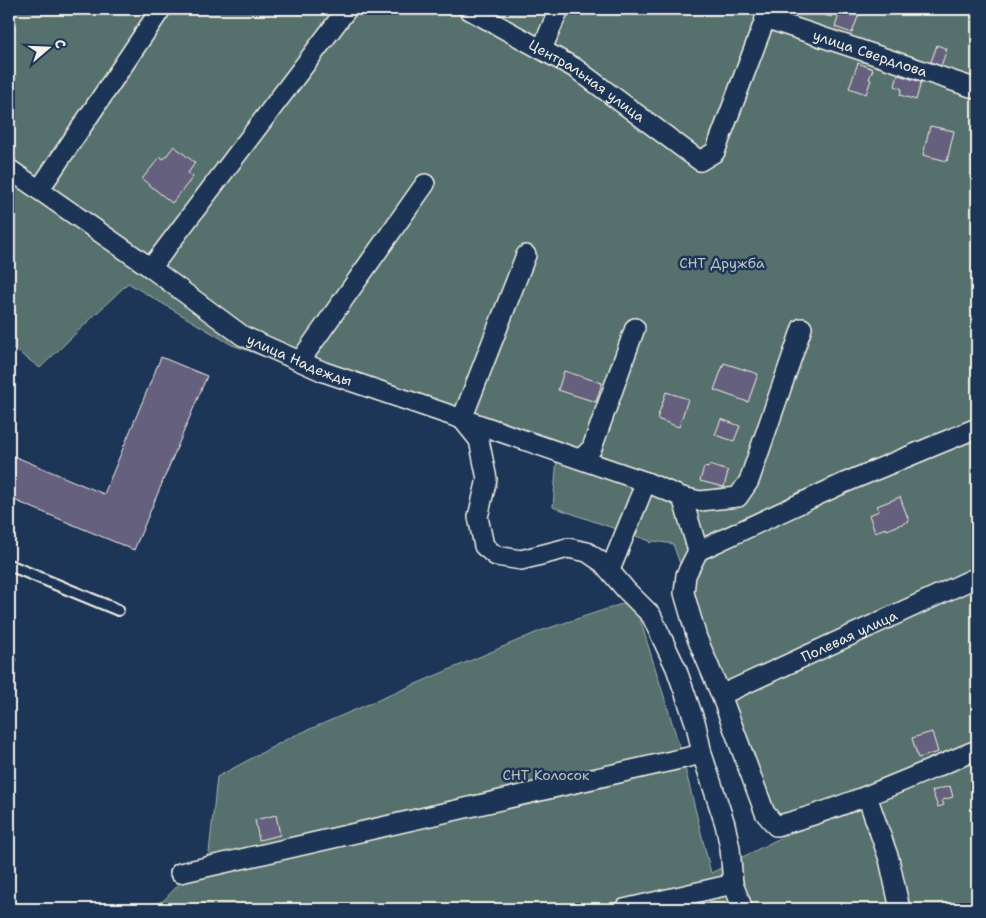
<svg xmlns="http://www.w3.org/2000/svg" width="986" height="918" viewBox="0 0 986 918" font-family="'Shantell Sans',sans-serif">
<rect width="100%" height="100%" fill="#1d3557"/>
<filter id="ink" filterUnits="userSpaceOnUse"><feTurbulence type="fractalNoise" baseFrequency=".02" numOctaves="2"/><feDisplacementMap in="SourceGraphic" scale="10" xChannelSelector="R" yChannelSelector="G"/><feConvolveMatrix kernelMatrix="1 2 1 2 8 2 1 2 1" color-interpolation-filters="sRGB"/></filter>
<g filter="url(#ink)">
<path fill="#57706d" stroke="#a6b0aa" d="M9 9H977V909H140L163 901 209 853 217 777 289 738 540 631 634 600 680 748 711 873 786 835 867 802 771 824 673 544 654 541 650 543V541L553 507 557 457 232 345 128 283 40 368 9 345Z"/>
<path fill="#65617e" stroke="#f4f1e8" d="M823 9H830L833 11 831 17 821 14Z
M841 9H854L860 11 852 33 835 27Z
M937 45 947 49 941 66 931 62Z
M858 63 873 69 869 79 871 80 866 94 849 88Z
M898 75 921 82 916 100 900 95 902 89 895 86Z
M930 126 954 131 947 161 923 155Z
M174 146 195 163 188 173 193 177 172 203 142 179 160 157 164 159Z
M161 357 207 376 134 550 9 498V454L104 494Z
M724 363 758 374 748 402 714 390Z
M564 371 602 383 596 402 558 390Z
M666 392 688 399 679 427 657 419Z
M721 419 740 426 734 441 715 435Z
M709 465 728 471 724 487 700 481 704 467 708 468Z
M900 497 909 521 887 530 886 528 875 532 869 515 879 511 877 506Z
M9 656 17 659 9 679Z
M932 732 938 752 918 758 912 738Z
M950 786 953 797 942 800 944 805 938 807 932 791Z
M276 815 280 835 259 840 255 820Z"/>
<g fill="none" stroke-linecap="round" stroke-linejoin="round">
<g stroke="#f4f1e8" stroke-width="14">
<path id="service" d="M9 565 118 610"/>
</g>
<g stroke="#f4f1e8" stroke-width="22">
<g id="minor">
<path id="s1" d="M468 9 575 68 700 161 715 152 769 9"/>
<path id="s2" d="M765 18 977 89"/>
<path d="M542 49 559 9"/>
<path id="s3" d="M9 169 151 268 243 336 324 372 462 419 526 255"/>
<path d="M39 190 161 9"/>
<path d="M151 268 347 9"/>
<path d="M300 361 425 184"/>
<path d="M462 419 479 440 487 479 478 517 484 546 496 556 521 560 568 548 587 552 603 563 626 590 651 615 676 668 696 725 702 754 725 824 730 848 733 884 743 909"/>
<path d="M463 419 646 482 610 570"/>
<path d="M581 459 592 448 635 328"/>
<path d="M646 482 682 497 700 501 738 497 749 481 802 328"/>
<path d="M682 497 698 551 686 575 684 593 697 638 721 695 765 813 776 826C845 808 911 777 977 750"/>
<path d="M698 551 844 483 977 428"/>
<path id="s4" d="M721 695 977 577"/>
<path d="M867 796 889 859 900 909"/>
<path d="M180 873 702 754"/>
<path d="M624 909 733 884"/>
</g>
</g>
<use href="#service" stroke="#1d3557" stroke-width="10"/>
<use href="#minor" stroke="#1d3557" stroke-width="19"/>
</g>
</g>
<g text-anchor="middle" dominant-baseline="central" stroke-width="5" stroke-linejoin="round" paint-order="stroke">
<g font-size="14" fill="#f4f1e8" stroke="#1d3557">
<text stroke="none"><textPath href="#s2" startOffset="111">улица Свердлова</textPath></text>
<text stroke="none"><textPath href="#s1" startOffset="139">Центральная улица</textPath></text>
<text stroke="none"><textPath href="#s3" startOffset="349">улица Надежды</textPath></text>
<text stroke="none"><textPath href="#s4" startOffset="141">Полевая улица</textPath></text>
</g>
<g font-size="14" fill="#bdc4bd" stroke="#1d3557">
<text x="722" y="263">СНТ Дружба</text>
<text x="546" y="775">СНТ Колосок</text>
</g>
</g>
<rect width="986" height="918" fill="none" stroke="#1d3557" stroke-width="30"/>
<rect x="15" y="15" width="956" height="888" fill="none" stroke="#f4f1e8" stroke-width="2" filter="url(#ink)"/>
<g transform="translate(48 48) rotate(71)" stroke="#1d3557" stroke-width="4" paint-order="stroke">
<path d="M0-4L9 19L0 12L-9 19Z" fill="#f4f1e8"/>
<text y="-8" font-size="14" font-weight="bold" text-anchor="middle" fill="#f4f1e8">С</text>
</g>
</svg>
